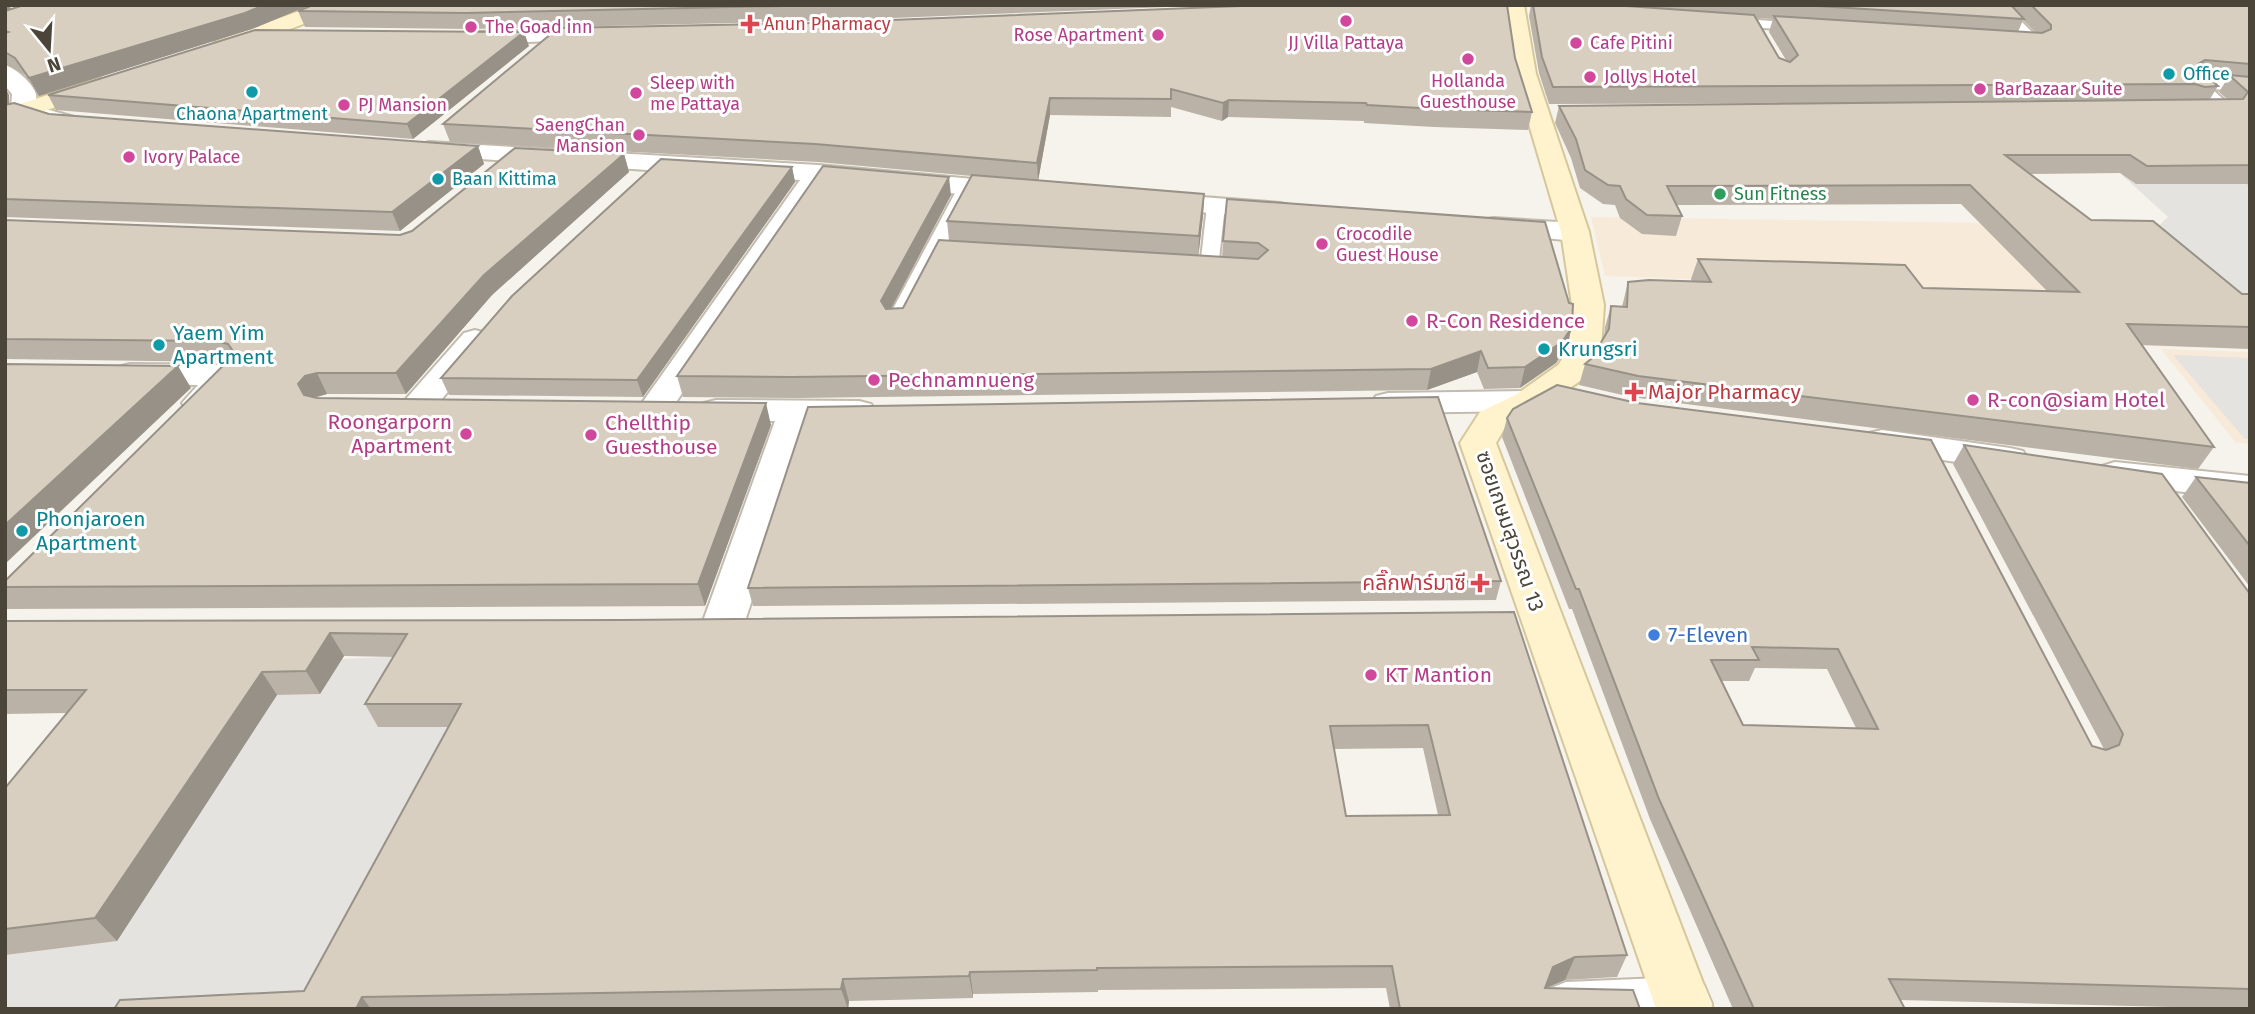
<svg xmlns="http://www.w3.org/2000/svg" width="2255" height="1014" viewBox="0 0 2255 1014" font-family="'Fira Sans','Noto Sans Thai',sans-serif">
<rect width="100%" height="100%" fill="#f6f3ec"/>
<path fill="#f7ead8" d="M1591 217 2121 225 2250 349 1941 340 1895 286 1605 276Z
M2161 349 2250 352V444L2235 442Z"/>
<path fill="#e5e3e0" d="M2250 174V315L2142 241 2168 217 2122 175Z
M2173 355 2250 358V439H2245Z
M389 657H419L454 727 732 1009H5V910L145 896 277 695 320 694 342 659Z"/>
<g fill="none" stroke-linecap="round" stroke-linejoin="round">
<g stroke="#c2bbae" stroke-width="4">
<path id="lane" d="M1992 5H2005L2040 40V46L2013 45V39L2023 38Z
M1728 18 1803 23 1810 27 1803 31 1723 25V19Z
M2197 79 2250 84V92L2212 89 2236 111 2228 116 2207 114 2204 111 2207 108 2214 106 2190 83Z
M964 188 973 193 906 322 903 326H889L886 322 955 193Z
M1216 201 1225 206 1218 268 1209 274 1200 268 1207 206Z"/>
</g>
<g stroke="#c2bbae" stroke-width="4">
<path id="street" d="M600 29 607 31 611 35 607 39 475 44 467 43 464 38 467 33 475 32Z
M5 65C15 68 33 83 36 94 37 98 35 102 35 106L74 117 77 122 74 127 65 129 15 115 11 110 12 94 5 86Z
M429 142 818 165 1018 183 1028 185 1031 191 1028 197 1018 199 825 182 666 417 654 420 642 417 637 410 800 180 420 155 416 150 420 145Z
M1151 193 1280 203 1290 205 1294 211 1290 217 1280 219 1141 207 1137 201 1141 195Z
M1493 218 1575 223 1585 226 1589 232 1585 238 1575 241 1483 232 1479 226 1483 220Z
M475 330 486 333 491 340 486 347 429 414 417 417 405 414 400 407 405 400 464 333Z
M130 364 227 365 239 368 244 375C230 396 213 417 187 410L182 403 198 385 130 384 118 381 113 374 118 367Z
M1529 391 1541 394 1546 401 1541 408 1529 411 1388 413 1376 410 1371 403 1376 396 1388 393Z
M716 400 859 401 871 404 876 411 871 418 859 421H811L744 624 738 635 723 639 708 635 702 624 775 421 716 420 704 417 699 410 704 403Z
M1882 430 2010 448 2023 451 2028 459 2023 467 2010 470 1869 449 1864 441 1869 433Z
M2115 462 2250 476V500L2102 482 2096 474 2102 466Z
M1684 977 1704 985 1712 1004 1710 1009H1538L1546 990 1566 982Z"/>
</g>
<g stroke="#d6c79b" stroke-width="4">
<path id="secondary" d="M316 5H346L343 9 232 51H216L213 46 216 41Z
M1504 5H1524L1536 74 1589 232 1604 305 1601 349 1583 379 1541 408 1506 426 1496 443 1713 1009H1656L1460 443 1480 412 1517 394 1558 365 1569 349 1572 305 1561 232 1514 74Z
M99 78 107 80 111 85 107 90 5 124V109Z"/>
</g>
<use href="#lane" fill="#fff" fill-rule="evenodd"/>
<use href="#street" fill="#fff" fill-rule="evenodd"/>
<use href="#secondary" fill="#fff3cd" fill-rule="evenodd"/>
</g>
<path fill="#bab2a6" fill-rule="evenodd" d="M5 5H9L11 9 24 5H310L252 29 39 96 25 75 5 64Z
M313 5H1218L817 21 471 29 305 27 298 11Z
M1531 5H2250V186L2247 184H2136L2120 173 2030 174 2091 220 2242 294H2250V349L2142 345 2214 447 2198 469 1631 397 1579 385 1585 364 1591 359 1604 338 1605 327 1611 306 1622 307 1628 282H1692L1691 279 1698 259 1923 288 2047 291 1961 204 1676 205 1682 216 1676 236 1642 234 1620 218 1615 205 1603 204 1580 188 1571 158 1555 123 1559 106 1856 103 1549 104 1539 73 1529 16ZM1757 18 1773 19 1769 32 1786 60 1779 58ZM2023 20 2036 33 2018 32ZM2208 78 2227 79 2219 92 2227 99H2210L2218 86Z
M815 23 1515 58 1532 112 1528 130 1434 127 1364 123V121L1228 117 1222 121 1171 107V117L1050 115 1038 181 1204 194 1203 216 1198 256 1222 257 1227 199 1572 327 1566 348 1556 363 1520 388 1484 389 1477 372 1427 390 796 398 683 397 677 376 951 195 891 309 903 308 949 241 947 221 972 176 818 162 450 142 443 124Z
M529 46 413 139 56 110 48 95Z
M5 88 9 95V104L49 114 478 146 484 164 400 231 5 217Z
M624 154 629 172 492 295 406 394H327L315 398 771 425 705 606 6 609 5 608V581L227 362 5 359V220L400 235Z
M792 167 795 182 643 397 449 395 441 378Z
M1507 418 2092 746 2104 749 1953 464 1964 445 2250 594V1009L1900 1000 1905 1009H1733L1650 819 1572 609H1569L1502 437ZM1755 668 1827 669 1856 728 1743 725 1721 681H1749Z
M2196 477 2250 483V587L2182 497Z
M1501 581 1496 600 753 606 748 588Z
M1514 612 1627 955 1617 977 1565 980 1546 988 1640 1009H1390L1386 988 1098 990V992L973 994V998L849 1001 848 1009H114L304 991 448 727H378L365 704 394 657 344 656 320 694 277 695 117 941 5 955V788L67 713 5 714V621L622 620ZM1423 748 1438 815 1346 816 1334 749Z"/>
<path fill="#979187" d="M5 5H9L13 13 5 17Z
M264 5H310L252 29 39 96 29 78Z
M524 32 529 46 413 139 407 124Z
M2205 60 2196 77 2198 64Z
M5 88 9 95V105L5 107Z
M1050 98V115L1038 181 1037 163Z
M1229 100 1228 117 1222 121 1223 103Z
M478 146 484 164 400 231 392 212Z
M624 154 629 172 492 295 406 394 396 373 484 275Z
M792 167 795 182 643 397 637 380Z
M949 177 951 195 884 322 881 301Z
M1204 194 1203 216 1198 259 1199 236Z
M1572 327 1566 348 1556 363 1520 388 1525 367Z
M1481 351 1477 372 1427 390 1431 369Z
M178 366 191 388 5 564V525Z
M317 373 327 394 315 397 309 405 298 384 305 376Z
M766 403 771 425 705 606 698 584Z
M330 633 344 656 320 694 306 671Z
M262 672 277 695 117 941 95 918Z
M1575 957 1565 980 1544 989 1553 967Z
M970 972 973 994V998L969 976Z
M843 979 849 1001 848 1009 841 989Z
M362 997 371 1009H356Z"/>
<path fill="#d8cfc1" stroke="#979187" stroke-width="2" fill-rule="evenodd" d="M24 5H264L245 13 29 78 15 58 5 52V33L8 32 5 31V11Z
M313 5H824L466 13 298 11Z
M1266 5H1507L1515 58 1532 112 1437 109 1367 105 1366 103 1229 100 1223 103 1171 89V99L1050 98 1037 163 815 144 443 124 558 28 815 23Z
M1533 5H1612L1754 15 1779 58 1790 62 1798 55 1774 16 2042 33 2051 29V25L2031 5H2250V64L2205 60 2198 64V68L2218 86 2205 87 2195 84 1553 87 1542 57Z
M1802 5H2011L2024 19Z
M255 30 524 32 407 124 48 95Z
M2229 75 2250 77V165L2147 166 2130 155H2005L2091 220 2153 221 2242 294H2250V327L2127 324 2214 447 1638 376 1585 364 1591 359 1609 329 1611 306 1627 307 1628 282 1649 280 1711 282 1698 259 1905 265 1923 288 2079 292 1970 185 1667 186 1682 216 1647 215 1626 199 1620 186 1608 185 1585 170 1576 139 1559 106 2243 99 2248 92Z
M14 103 49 114 478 146 392 212 5 199V105Z
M515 148 624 154 484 275 396 373H317L305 376 298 384 304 395 317 398 766 403 698 584 5 587V581L235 354 228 344 215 341 5 339V220L400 235 412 231Z
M661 159 792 167 637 380 441 378 512 296Z
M823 166 949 177 881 301 886 309 903 308 939 240 1258 259 1268 250 1258 243 1223 241 1227 199 1545 222 1569 303 1573 304 1572 327 1562 342 1525 367 1488 368 1481 351 1431 369 792 377 677 376Z
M972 175 1204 194 1199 236 947 221Z
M5 364 178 366 5 525Z
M1557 385 1637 403 1931 440 2092 746 2106 750 2119 745 2123 734 2118 725 1964 445 2162 474 2250 594V989L1889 979 1905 1009H1754L1659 799 1579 589H1576L1507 418 1513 409ZM1752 647 1838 649 1878 729 1743 725 1711 660H1759Z
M1438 397 1501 581 748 588 808 407Z
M2196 477 2250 483V546Z
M1514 612 1627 955 1575 957 1553 967 1545 988 1633 990 1640 1009H1400L1392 966 1097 968V970L970 972 969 976 843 979 841 989 362 997 356 1009H114L120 1000 304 991 461 704H365L407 634 330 633 306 671 262 672 95 918 5 929V788L86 690H5V621L622 620ZM1428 725 1450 815 1346 816 1330 726Z"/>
<g fill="#d1479c" stroke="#fff" stroke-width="2.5">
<circle cx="1346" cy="21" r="7"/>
<circle cx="471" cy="27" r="7"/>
<circle cx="1158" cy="35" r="7"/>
<circle cx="1576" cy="43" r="7"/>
<circle cx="1468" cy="59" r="7"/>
<circle cx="1590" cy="77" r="7"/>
<circle cx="1980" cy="89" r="7"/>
<circle cx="636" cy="93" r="7"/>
<circle cx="344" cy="105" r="7"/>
<circle cx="639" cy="135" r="7"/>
<circle cx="129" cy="157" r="7"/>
<circle cx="1322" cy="244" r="7"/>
<circle cx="1412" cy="321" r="7"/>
<circle cx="874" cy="380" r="7"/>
<circle cx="1973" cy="400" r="7"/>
<circle cx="466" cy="434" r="7"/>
<circle cx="591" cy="435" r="7"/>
<circle cx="1371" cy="675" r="7"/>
</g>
<g fill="#e0444e" stroke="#fff" stroke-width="2.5">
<path d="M746.5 13.5h7v7h7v7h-7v7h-7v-7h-7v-7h7z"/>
<path d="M1630.5 381.5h7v7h7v7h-7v7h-7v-7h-7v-7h7z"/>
<path d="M1476.5 572.5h7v7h7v7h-7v7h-7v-7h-7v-7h7z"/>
</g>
<g fill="#0f9aa8" stroke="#fff" stroke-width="2.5">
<circle cx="2169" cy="74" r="7"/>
<circle cx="252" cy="92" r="7"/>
<circle cx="438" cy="179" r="7"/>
<circle cx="159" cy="345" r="7"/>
<circle cx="1544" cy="349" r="7"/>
<circle cx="22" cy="531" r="7"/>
</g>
<circle fill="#2e9e5b" stroke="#fff" stroke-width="2.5" cx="1720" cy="194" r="7"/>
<circle fill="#3f7fe0" stroke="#fff" stroke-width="2.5" cx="1654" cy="635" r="7"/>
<g text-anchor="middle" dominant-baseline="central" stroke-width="6" stroke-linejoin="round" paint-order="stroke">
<g font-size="18" fill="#be3a42" stroke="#fff" text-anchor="start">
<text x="764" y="24">Anun Pharmacy</text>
</g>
<g font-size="18" fill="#b23c85" stroke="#fff" text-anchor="start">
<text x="485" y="27">The Goad inn</text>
<text x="1144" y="35" text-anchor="end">Rose Apartment</text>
<text x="1346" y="43" text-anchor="middle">JJ Villa Pattaya</text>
<text x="1590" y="43">Cafe Pitini</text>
<text x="1604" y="77">Jollys Hotel</text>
<text x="1468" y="81" text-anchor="middle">Hollanda<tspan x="1468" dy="21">Guesthouse</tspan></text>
<text x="650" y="83">Sleep with<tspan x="650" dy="21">me Pattaya</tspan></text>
<text x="1994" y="89">BarBazaar Suite</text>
<text x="358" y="105">PJ Mansion</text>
<text x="625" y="125" text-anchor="end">SaengChan<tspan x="625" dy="21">Mansion</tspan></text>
<text x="143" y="157">Ivory Palace</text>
<text x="1336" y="234">Crocodile<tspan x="1336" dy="21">Guest House</tspan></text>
</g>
<g font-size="18" fill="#0d838f" stroke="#fff" text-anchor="start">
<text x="2183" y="74">Office</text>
<text x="252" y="114" text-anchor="middle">Chaona Apartment</text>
<text x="452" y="179">Baan Kittima</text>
</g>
<g font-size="18" fill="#27864d" stroke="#fff" text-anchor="start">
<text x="1734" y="194">Sun Fitness</text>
</g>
<g font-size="21" fill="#b23c85" stroke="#fff" text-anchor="start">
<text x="1426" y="321">R-Con Residence</text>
<text x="888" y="380">Pechnamnueng</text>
<text x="1987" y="400">R-con@siam Hotel</text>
<text x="452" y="422" text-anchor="end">Roongarporn<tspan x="452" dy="24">Apartment</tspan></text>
<text x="605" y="423">Chellthip<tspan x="605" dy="24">Guesthouse</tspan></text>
<text x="1385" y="675">KT Mantion</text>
</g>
<g font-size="21" fill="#0d838f" stroke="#fff" text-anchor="start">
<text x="173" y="333">Yaem Yim<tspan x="173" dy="24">Apartment</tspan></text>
<text x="1558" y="349">Krungsri</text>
<text x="36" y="519">Phonjaroen<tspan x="36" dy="24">Apartment</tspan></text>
</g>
<g font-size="21" fill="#be3a42" stroke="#fff" text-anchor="start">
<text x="1648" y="392">Major Pharmacy</text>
<text x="1466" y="583" text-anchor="end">คลิ๊กฟาร์มาซี</text>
</g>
<g font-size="21" fill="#4b4439" stroke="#fff">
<text transform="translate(1510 531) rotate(71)">ซอยเกษมสุวรรณ 13</text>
</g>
<g font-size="21" fill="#366cbe" stroke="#fff" text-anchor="start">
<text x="1668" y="635">7-Eleven</text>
</g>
</g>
<rect width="2255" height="1014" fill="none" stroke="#4b4439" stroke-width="14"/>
<g transform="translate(49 49) rotate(162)" stroke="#ffffff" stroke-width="5" paint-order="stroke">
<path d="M0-5L12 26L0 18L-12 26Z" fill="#4b4439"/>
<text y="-10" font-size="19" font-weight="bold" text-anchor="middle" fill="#4b4439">N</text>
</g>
</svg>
